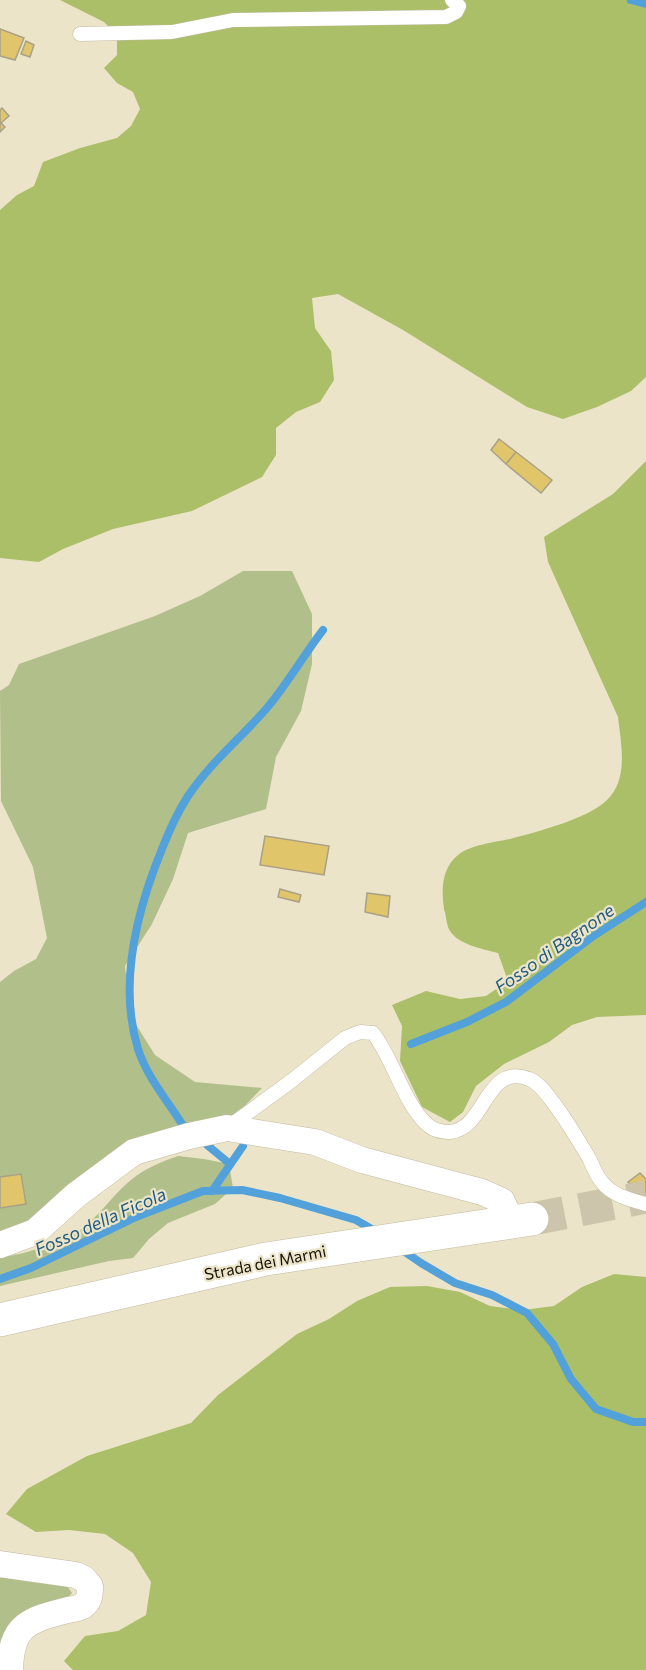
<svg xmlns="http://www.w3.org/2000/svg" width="646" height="1670" viewBox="0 0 646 1670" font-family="Commissioner,sans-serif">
<rect width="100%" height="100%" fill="#ece4c8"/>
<path fill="#b1bf8b" d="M243 571H292L312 614V664L301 711 276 757 266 809 188 833 173 879 152 924 125 966 130 1015 155 1055 195 1082 262 1088 233 1118 130 1143 44 1212 0 1237V982L14 971 36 959 47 938 33 867 1 801 0 691 9 685 19 664 155 616 200 596Z
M178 1156 204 1159 229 1164 233 1188 215 1204 168 1223 149 1239 133 1258 109 1261 0 1286V1257C22 1256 65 1241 83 1228 102 1213 116 1190 136 1176 149 1167 163 1161 178 1156Z
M0 1573 65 1583 72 1593 0 1670Z"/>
<path fill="#aabf68" d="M60 0H646V377L631 391 597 407 563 419 527 407 403 330 338 294 312 298 315 328 331 351 334 380 320 402 296 412 276 428V455L262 477 192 511 113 529 63 549 39 562 0 558V210L17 195 34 186 43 162 80 148 117 138 131 126 140 109 133 92 117 83 104 68 117 55V35L104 22Z
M646 461V1015L597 1017 572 1025 549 1042 504 1064 476 1086 463 1112 450 1122 422 1107 400 1061 402 1026 392 1005 426 991 460 999 486 996 508 981 498 953C483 949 454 944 448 927 446 921 446 914 444 909 441 889 442 868 458 855 470 845 495 842 510 839 536 832 588 819 607 800 629 779 621 744 618 717L548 562 544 537 613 494Z
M614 1274 646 1277V1670H73L64 1661 85 1636 118 1631 146 1615 151 1582 133 1553 105 1534 69 1530 36 1532 6 1514 27 1489 87 1456 191 1423 218 1395 297 1334 329 1319 357 1301 390 1287 427 1286 460 1292 490 1306 523 1310 554 1306 582 1287Z"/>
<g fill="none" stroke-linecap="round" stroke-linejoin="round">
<path stroke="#52a1da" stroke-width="8" d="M631 0 646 4
M411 1044 467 1022 506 1002 592 937 646 902
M190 1130 182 1124C167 1100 147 1077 138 1049 118 984 137 910 162 849 169 831 177 813 188 796 210 763 241 738 267 708 288 683 303 656 323 630
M201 1140 230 1164
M212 1191 243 1146
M402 1250 421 1263 455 1283 492 1295 527 1313 553 1344 571 1379 596 1409 633 1422H646
M0 1279 31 1268 136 1217 203 1191 242 1190 280 1198 356 1220 375 1231"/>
</g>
<path fill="#e0c56b" stroke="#a9a187" stroke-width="1.5" d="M0 29 24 38 15 60 0 56Z
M26 41 34 45 30 57 21 54Z
M2 108 9 116 1 123 5 127 0 132V110Z
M499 439 516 452 506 464 491 450Z
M516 452 552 480 541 493 506 464Z
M265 836 329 846 324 875 260 865Z
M280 889 301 895 299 902 278 897Z
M367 893 390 896 388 917 365 912Z
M640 1173 646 1179V1199L628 1182Z
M21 1174 26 1204 0 1208V1177Z"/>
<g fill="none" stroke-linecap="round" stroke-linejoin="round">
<path stroke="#ccc4ab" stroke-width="33" stroke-dasharray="33 16" stroke-linecap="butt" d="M532 1219 646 1197"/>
<g stroke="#c2ba9f" stroke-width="15">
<path id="service" d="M80 34 172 32 233 20 446 17 456 12 459 6 452 0
M227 1128 290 1082 345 1038 360 1032 373 1033C394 1060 405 1107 429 1126 434 1130 443 1132 450 1132 487 1128 485 1062 529 1079 538 1082 546 1093 552 1101 566 1119 577 1138 589 1158 593 1166 596 1176 602 1182 611 1195 631 1200 646 1204"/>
</g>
<g stroke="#c2ba9f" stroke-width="27">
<path id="minor" d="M0 1245 35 1232 76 1195 134 1152 189 1136 227 1128 315 1142 362 1160 482 1192 502 1201 511 1222
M0 1564 76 1575 84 1579 90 1586C90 1592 90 1600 85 1604 82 1608 73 1609 68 1610 28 1620 11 1625 10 1670"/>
</g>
<g stroke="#c2ba9f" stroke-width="34">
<path id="secondary" d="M0 1320 266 1259 532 1219"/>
</g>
<use href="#service" stroke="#fff" stroke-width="14"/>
<use href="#minor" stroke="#fff" stroke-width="26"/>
<use href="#secondary" stroke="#fff" stroke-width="33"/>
</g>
<g text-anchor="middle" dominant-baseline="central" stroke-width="4.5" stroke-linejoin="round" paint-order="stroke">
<g font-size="16" fill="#151208" stroke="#ece4c8">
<text transform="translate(265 1262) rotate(-11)">Strada dei Marmi</text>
</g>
<g font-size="18" font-style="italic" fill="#235c82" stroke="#ece4c8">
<text transform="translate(554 948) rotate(-35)">Fosso di Bagnone</text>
<text transform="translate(100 1221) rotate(-24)">Fosso della Ficola</text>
</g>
</g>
</svg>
